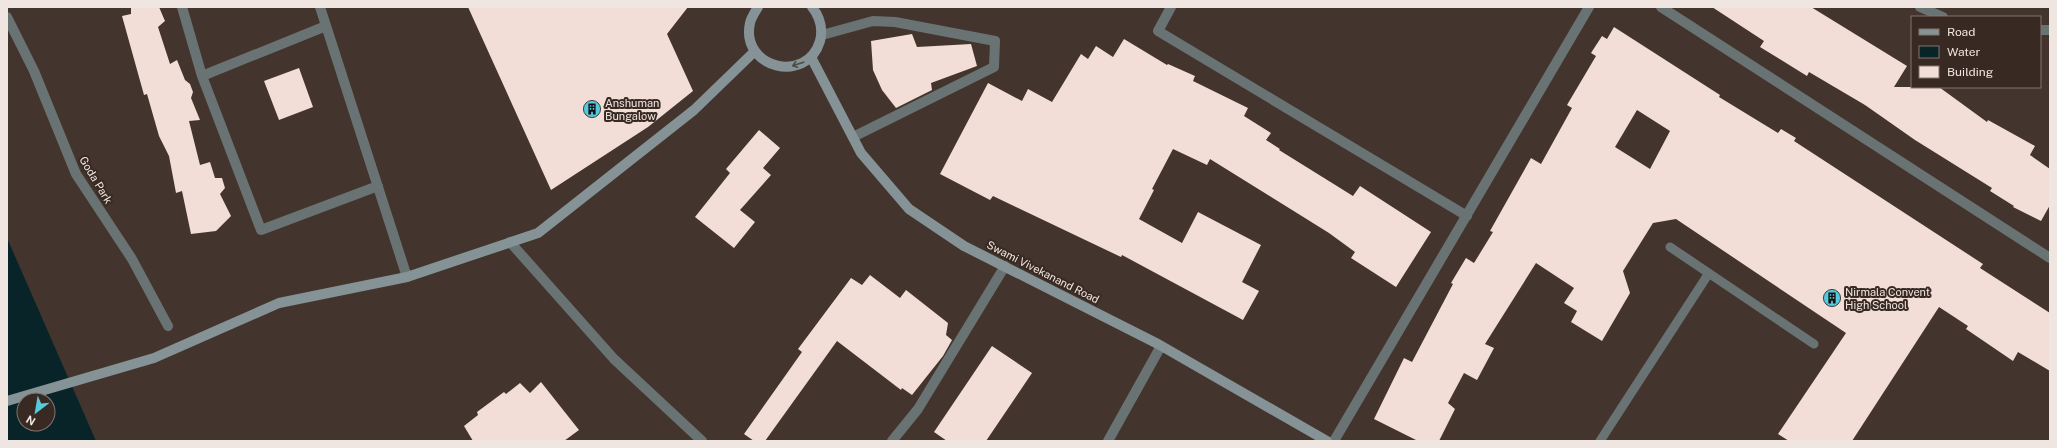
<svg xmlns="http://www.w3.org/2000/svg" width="2057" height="448" viewBox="0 0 2057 448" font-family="'Public Sans',sans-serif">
<rect width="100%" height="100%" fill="#43342d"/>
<path fill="#092429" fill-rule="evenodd" d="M7 238 96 441H7ZM24 400H48V424H24Z"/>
<path fill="#f2ded6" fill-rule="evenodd" d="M131 7H159L165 21 158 27 170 64 177 60 185 80 190 84 193 92 191 98 200 120 189 121 200 165 210 162 215 178H222L225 188 220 194 231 216 216 231 191 234 182 191 176 193 169 156 159 136 147 94 144 95 122 16 131 14Z
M468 7H688L667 34 693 91 648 127 551 190Z
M1712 7H1811L1907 66 1894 87H1939L1987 122 1988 120 2035 146 2030 155 2050 169V205L2041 221 2013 207 2014 206 1990 191 1992 188 1915 140 1865 105 1809 72 1807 76 1760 47 1764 41Z
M1614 27 1720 95 1719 97 1778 133 1781 129 1796 138 1794 141 1983 264 1980 268 2050 313V371L2018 352 2013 361 1966 329 1968 326 1939 307 1852 441H1789L1778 434 1846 333 1676 219 1653 223 1623 271 1630 293 1602 341 1571 322 1577 311 1564 303 1574 288 1536 263 1485 344 1494 348 1477 380 1464 373 1448 403 1455 409 1439 441H1418L1374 419 1404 358 1412 362 1453 284 1451 283 1466 258 1474 263 1493 232 1490 231 1531 158 1541 164 1572 108 1567 105 1596 56 1591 53 1602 36 1607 39ZM1637 110 1670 131 1650 169 1615 147Z
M912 34 917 47 971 44 977 66 931 83 932 90 896 108 882 90 873 70 871 41Z
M1124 39 1167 65 1168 64 1195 76 1193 81 1248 108 1244 116 1271 133 1266 140 1280 149 1279 150 1353 196 1360 186 1431 232 1396 287 1351 258 1355 252 1329 233 1210 159 1207 165 1173 149 1152 189 1154 190 1139 219 1182 243 1198 212 1261 245 1242 282 1259 291 1243 320 1122 255 1121 257 993 196 990 200 940 174 988 83 1022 101 1028 89 1052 102 1081 54 1088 59 1096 46 1113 57Z
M299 68 313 107 279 120 264 81Z
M759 130 780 148 763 168 771 175 740 210 755 222 734 248 695 217 730 173 726 169Z
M870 275 900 298 906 290 948 323 946 335 952 340 943 356 912 395 902 388 901 390 837 341 765 441H754L744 434 802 352 798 349 851 278 862 285Z
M992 346 1032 373 986 441H947L934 432Z
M541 382 579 430 564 441H473L464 426 478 415 477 412 504 392 506 394 520 383 530 393Z"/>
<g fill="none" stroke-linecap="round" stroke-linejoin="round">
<path stroke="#6a7374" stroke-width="9" d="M1670 247 1814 344
M1600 441 1709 273"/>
<path stroke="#6a7374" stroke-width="10" d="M7 17 34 71 76 174 132 259 168 326"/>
<path stroke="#6a7374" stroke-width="10" d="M182 7 202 76 326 26
M320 7 407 277
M1171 7 1158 31 1467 216
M1661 7 2050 258
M822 35 873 21 895 22 995 41 994 67 853 137
M202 76 261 230 378 186
M510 242 614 359 702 441
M892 441 918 409 1005 266
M1108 441 1161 346
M1334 441 1589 7"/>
<path stroke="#6a7374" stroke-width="10" d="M1920 7 1943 17
M2040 30H2050"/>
<path stroke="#859396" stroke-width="10" d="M758 7C755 12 751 18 750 23 740 68 807 85 820 41 823 29 820 17 812 7
M811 57 861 153 909 209 964 246 1158 344 1327 441
M7 401 154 358 279 303 407 277 538 233 694 110 755 51"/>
</g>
<defs><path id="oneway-shaft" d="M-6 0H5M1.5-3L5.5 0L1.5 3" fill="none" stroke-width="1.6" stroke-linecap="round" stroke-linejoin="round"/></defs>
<use stroke="#4f4a46" href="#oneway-shaft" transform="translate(798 64) rotate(162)"/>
<defs>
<g id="building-disc" transform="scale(0.9)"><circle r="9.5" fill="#55cadf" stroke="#382a23"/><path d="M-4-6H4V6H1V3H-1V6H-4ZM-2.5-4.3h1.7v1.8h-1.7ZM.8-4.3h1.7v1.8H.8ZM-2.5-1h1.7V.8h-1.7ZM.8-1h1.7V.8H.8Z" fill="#111"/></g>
</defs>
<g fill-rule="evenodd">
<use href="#building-disc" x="592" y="109"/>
<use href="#building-disc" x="1832" y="298"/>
</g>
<g text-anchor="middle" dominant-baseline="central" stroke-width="4" stroke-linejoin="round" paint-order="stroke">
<g font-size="11" fill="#f0e6e1" stroke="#382a23" text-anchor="start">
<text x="605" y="103">Anshuman<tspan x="605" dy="13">Bungalow</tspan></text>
<text x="1845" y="292">Nirmala Convent<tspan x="1845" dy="13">High School</tspan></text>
</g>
<g font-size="11" fill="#f0e6e1" stroke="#382a23">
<text transform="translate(96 180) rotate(59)">Goda Park</text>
<text transform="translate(1043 272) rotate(27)">Swami Vivekanand Road</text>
</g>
</g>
<rect width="2057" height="448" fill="none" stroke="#f0e6e1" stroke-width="16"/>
<rect x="1911" y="16" width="130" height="72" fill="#382a23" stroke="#82756f"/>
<rect x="1919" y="29" width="20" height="6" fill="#859396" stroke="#82756f"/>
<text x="1947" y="36" font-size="12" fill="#f0e6e1">Road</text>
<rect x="1919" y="46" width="20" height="12" fill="#092429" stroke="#82756f"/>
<text x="1947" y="56" font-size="12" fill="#f0e6e1">Water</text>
<rect x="1919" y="66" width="20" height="12" fill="#f2ded6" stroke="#82756f"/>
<text x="1947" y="76" font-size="12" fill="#f0e6e1">Building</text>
<g transform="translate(36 412) rotate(211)"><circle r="19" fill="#382a23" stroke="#82756f"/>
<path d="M0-3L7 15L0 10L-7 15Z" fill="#55cadf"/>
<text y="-6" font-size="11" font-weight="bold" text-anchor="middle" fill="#f0e6e1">N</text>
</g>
</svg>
